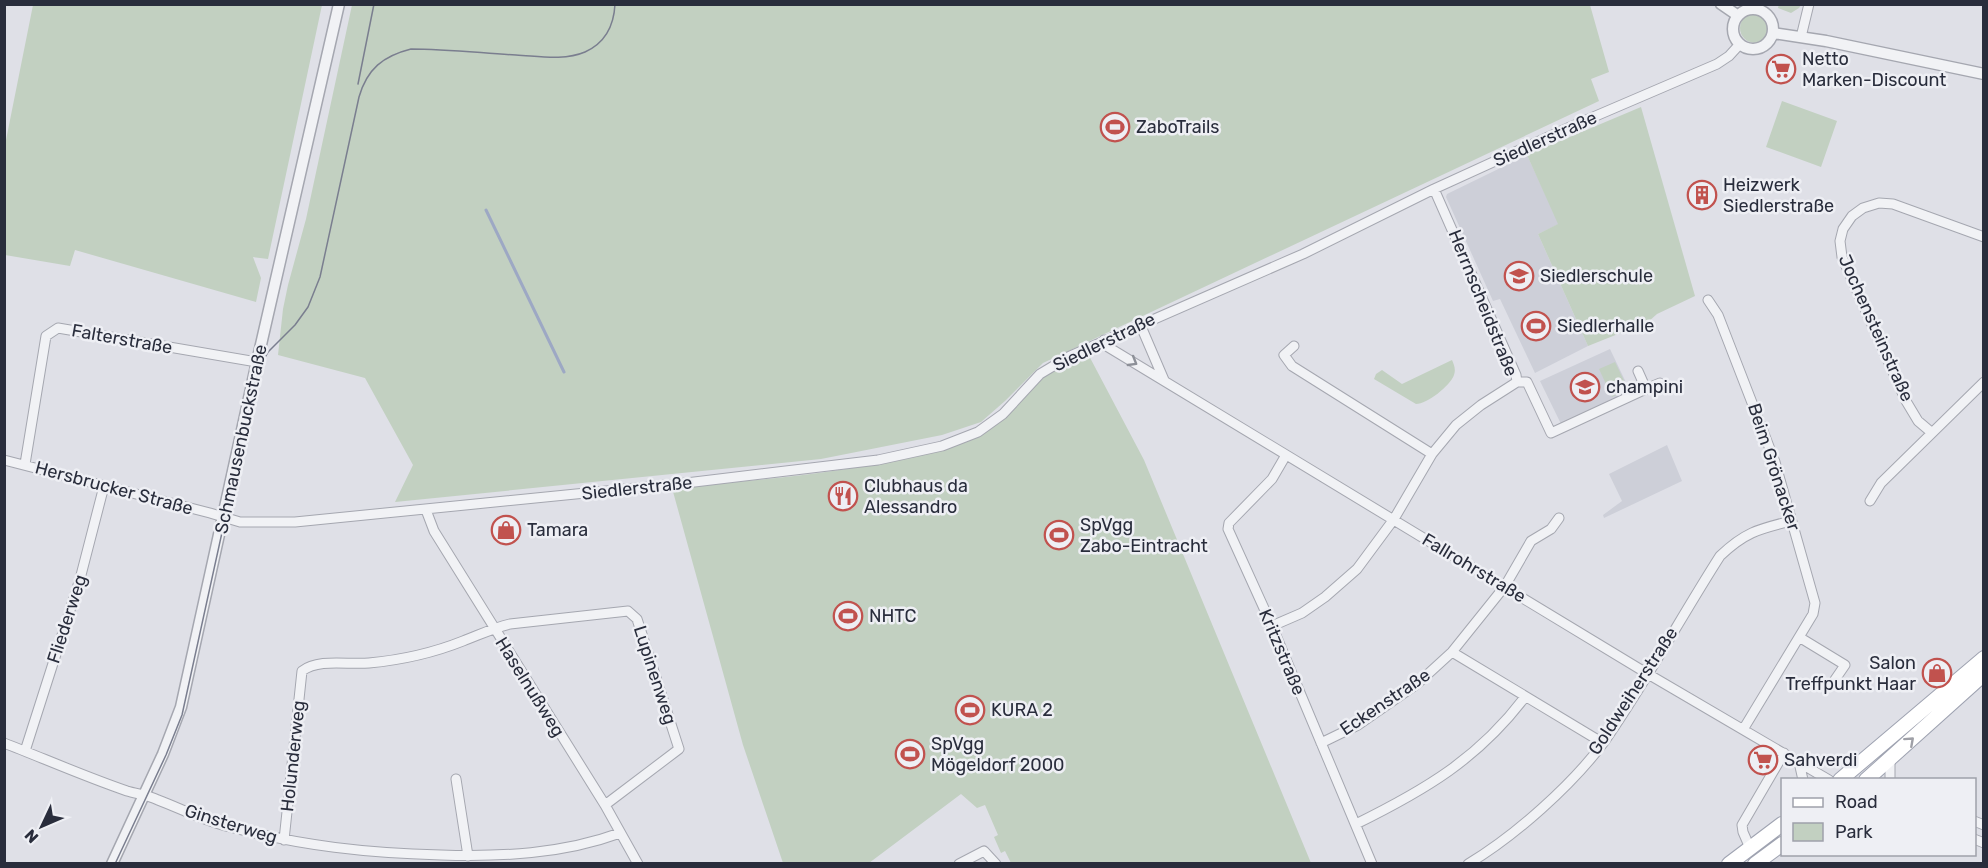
<svg xmlns="http://www.w3.org/2000/svg" width="1988" height="868" viewBox="0 0 1988 868" font-family="Rubik,sans-serif">
<rect width="100%" height="100%" fill="#dfe0e7"/>
<path fill="#cdcfd8" d="M1527 155 1559 224 1538 234 1588 346 1535 373 1500 299 1493 301 1446 197 1447 194Z
M1610 349 1631 393 1562 426 1540 381Z
M1667 445 1682 481 1604 518 1603 515 1622 501 1609 474Z"/>
<path fill="#c2d0c1" d="M1779 4H1801V5L1799 8 1791 13 1778 8Z
M33 5H322L268 259 253 257 261 278 256 302 75 250 70 266 5 255V145Z
M352 5H1590L1609 72 1591 79 1599 101 1043 363 1005 401 981 422 942 435 821 459 395 502 413 465 365 378 278 355 283 309 288 285 306 219Z
M1740 28a15 15 0 1 1 30 0a15 15 0 1 1-30 0Z
M1782 101 1837 121 1821 167 1766 147Z
M1641 107 1695 296 1657 314 1648 322 1588 346 1538 234 1558 224 1527 155Z
M1087 352 1144 460 1311 863H1011L1005 851 1001 853 994 837 998 835 985 805 977 808 961 794 869 863H783L743 745 672 488C754 480 836 475 916 455 938 450 961 446 981 435 1006 421 1022 394 1044 376 1056 366 1073 359 1087 352Z
M1452 360C1454 365 1456 369 1454 375 1450 386 1427 404 1416 404L1374 379 1376 374 1382 370 1402 384Z
M1615 362 1628 389 1612 397 1599 369Z"/>
<g fill="none" stroke-linecap="round" stroke-linejoin="round">
<path stroke="#9da8c4" stroke-width="3" d="M486 210 564 372"/>
<g stroke="#a5a7b0" stroke-width="11">
<path id="minor" d="M1801 37 1809 4
M1708 300 1718 315 1775 462 1815 603 1813 614 1744 728
M1140 324 1164 380
M1104 340 1108 347 1648 674 1829 780
M1294 346 1284 355 1292 366 1432 454
M1517 382H1527L1551 433 1646 389 1638 371
M1646 389 1660 383
M1931 432 1918 421 1906 401 1842 257 1840 241 1843 229 1852 216 1863 208 1879 203 1893 204 1984 237
M1286 455 1272 479 1229 523 1228 529 1272 626 1372 864
M4 460 210 513 240 522H295L686 483 878 460 942 446 978 432 1003 414 1040 374 1070 356 1303 254 1434 189 1570 127 1717 64 1729 56 1740 44
M25 464 46 336 58 328 257 362
M1870 501 1881 483 1984 382
M426 510 434 531 605 805 638 864
M1272 626 1302 613 1325 597 1357 569 1394 519 1432 454 1456 425 1481 405 1517 382 1516 375 1434 189
M1799 637 1845 665 1834 681
M1452 652 1603 743
M4 743C45 759 86 777 127 791 137 794 148 795 158 800 182 809 204 821 230 827 303 846 366 853 441 855 500 857 563 854 620 833
M1321 743 1358 725 1417 684 1452 652 1505 586 1531 541 1551 529 1559 518
M25 751 80 579 104 486
M1890 758V780
M1799 762 1803 780
M456 779 468 856
M1974 821 1984 825
M1356 824C1425 790 1478 759 1525 697
M1974 839 1984 843
M284 840 302 671C319 658 348 665 369 663 401 660 433 653 463 641 479 635 493 628 510 624L628 611 637 619 679 749 605 805
M1750 848 1743 832 1742 825 1784 753
M959 864 984 851 996 864
M1468 864C1515 836 1572 785 1604 742 1646 682 1681 617 1720 556 1745 532 1759 529 1791 521"/>
</g>
<g stroke="#a5a7b0" stroke-width="13">
<path id="tertiary" d="M1721 4 1737 15
M1733 29a20 20 0 1 1 40 0a20 20 0 1 1-40 0Z
M1773 33 1826 41 1984 74
M112 864 163 754 181 707 257 362 339 4"/>
</g>
<g stroke="#9fa3b1" stroke-width="16">
<path id="primary" d="M1840 780 1984 658
M1866 780 1984 674
M1729 864 1782 824
M1755 864 1782 844"/>
</g>
<use href="#minor" stroke="#f1f2f5" stroke-width="9"/>
<use href="#tertiary" stroke="#f1f2f5" stroke-width="10"/>
<use href="#primary" stroke="#fff" stroke-width="14"/>
<path stroke="#7a7e8f" stroke-width="1.5" d="M358 84 374 4
M115 864 166 755 182 715 255 382 261 364 268 352 295 325 308 307 320 277 359 97C367 69 383 56 411 49 446 49 481 53 516 55 538 56 564 61 585 52 605 43 614 25 615 4"/>
</g>
<defs><path id="oneway-chevron" d="M-2-3.5L2.5 0L-2 3.5" fill="none" stroke-width="1.6" stroke-linecap="round" stroke-linejoin="round" transform="scale(1.5)"/></defs>
<use stroke="#8d9098" href="#oneway-chevron" transform="translate(1133 362) rotate(31)"/>
<use stroke="#9fa0a7" href="#oneway-chevron" transform="translate(1910 741) rotate(-42)"/>
<defs>
<g id="supermarket-ring" transform="scale(1.5)"><circle r="9.5" fill="#eeeff4" stroke="#c1524e" stroke-width="1.5"/><path d="M-6-5.5h2.5l.6 2H6L4.5 2H-2.5L-4.4-4H-6ZM-1.5 3.2a1.3 1.3 0 1 0 .1 0ZM3 3.2a1.3 1.3 0 1 0 .1 0Z" fill="#c1524e"/></g>
<g id="stadium-ring" transform="scale(1.5)"><circle r="9.5" fill="#eeeff4" stroke="#c1524e" stroke-width="1.5"/><path d="M0-5a6.5 5 0 1 0 0 10a6.5 5 0 1 0 0-10ZM-3.5-1.8h7v3.6h-7Z" fill="#c1524e"/></g>
<g id="building-ring" transform="scale(1.5)"><circle r="9.5" fill="#eeeff4" stroke="#c1524e" stroke-width="1.5"/><path d="M-4-6H4V6H1V3H-1V6H-4ZM-2.5-4.3h1.7v1.8h-1.7ZM.8-4.3h1.7v1.8H.8ZM-2.5-1h1.7V.8h-1.7ZM.8-1h1.7V.8H.8Z" fill="#c1524e"/></g>
<g id="school-ring" transform="scale(1.5)"><circle r="9.5" fill="#eeeff4" stroke="#c1524e" stroke-width="1.5"/><path d="M0-5L7-2L0 1L-7-2ZM-4 1L0 2.5L4 1V4Q0 6-4 4Z" fill="#c1524e"/></g>
<g id="restaurant-ring" transform="scale(1.5)"><circle r="9.5" fill="#eeeff4" stroke="#c1524e" stroke-width="1.5"/><path d="M-5-6h1v4h1v-4h1v4h1v-4h1v5L-1.5 .5V6h-2V.5L-5-1ZM5-6V6H3V1.5H1.5Q1.5-4 5-6Z" fill="#c1524e"/></g>
<g id="shop-ring" transform="scale(1.5)"><circle r="9.5" fill="#eeeff4" stroke="#c1524e" stroke-width="1.5"/><path d="M-5-2.5h2.3a2.7 3.5 0 0 1 5.4 0H5L5.5 6h-11ZM-1.5-2.5h3a1.5 2.3 0 0 0-3 0Z" fill="#c1524e"/></g>
</defs>
<g fill-rule="evenodd">
<use href="#supermarket-ring" x="1781" y="69"/>
<use href="#stadium-ring" x="1115" y="127"/>
<use href="#building-ring" x="1702" y="195"/>
<use href="#school-ring" x="1519" y="276"/>
<use href="#stadium-ring" x="1536" y="326"/>
<use href="#school-ring" x="1585" y="387"/>
<use href="#restaurant-ring" x="843" y="496"/>
<use href="#shop-ring" x="506" y="530"/>
<use href="#stadium-ring" x="1059" y="535"/>
<use href="#stadium-ring" x="848" y="616"/>
<use href="#shop-ring" x="1937" y="673"/>
<use href="#stadium-ring" x="970" y="710"/>
<use href="#stadium-ring" x="910" y="754"/>
<use href="#supermarket-ring" x="1763" y="760"/>
</g>
<g text-anchor="middle" dominant-baseline="central" stroke-width="5" stroke-linejoin="round" paint-order="stroke">
<g font-size="18" fill="#292d3c" stroke="#eeeff4" text-anchor="start">
<text x="1802" y="59">Netto<tspan x="1802" dy="21">Marken-Discount</tspan></text>
<text x="1136" y="127">ZaboTrails</text>
<text x="1723" y="185">Heizwerk<tspan x="1723" dy="21">Siedlerstraße</tspan></text>
<text x="1540" y="276">Siedlerschule</text>
<text x="1557" y="326">Siedlerhalle</text>
<text x="1606" y="387">champini</text>
<text x="864" y="486">Clubhaus da<tspan x="864" dy="21">Alessandro</tspan></text>
<text x="1080" y="525">SpVgg<tspan x="1080" dy="21">Zabo-Eintracht</tspan></text>
<text x="527" y="530">Tamara</text>
<text x="869" y="616">NHTC</text>
<text x="1916" y="663" text-anchor="end">Salon<tspan x="1916" dy="21">Treffpunkt Haar</tspan></text>
<text x="991" y="710">KURA 2</text>
<text x="931" y="744">SpVgg<tspan x="931" dy="21">Mögeldorf 2000</tspan></text>
<text x="1784" y="760">Sahverdi</text>
</g>
<g font-size="18" fill="#292d3c" stroke="#eeeff4">
<text transform="translate(1545 139) rotate(-24)">Siedlerstraße</text>
<text transform="translate(1483 303) rotate(68)">Herrnscheidstraße</text>
<text transform="translate(1876 328) rotate(66)">Jochensteinstraße</text>
<text transform="translate(122 339) rotate(10)">Falterstraße</text>
<text transform="translate(1104 342) rotate(-26)">Siedlerstraße</text>
<text transform="translate(241 439) rotate(-78)">Schmausenbuckstraße</text>
<text transform="translate(1774 467) rotate(72)">Beim Grönacker</text>
<text transform="translate(114 488) rotate(15)">Hersbrucker Straße</text>
<text transform="translate(637 488) rotate(-6)">Siedlerstraße</text>
<text transform="translate(1474 568) rotate(31)">Fallrohrstraße</text>
<text transform="translate(67 619) rotate(-72)">Fliederweg</text>
<text transform="translate(1282 652) rotate(67)">Kritzstraße</text>
<text transform="translate(655 675) rotate(72)">Lupinenweg</text>
<text transform="translate(530 687) rotate(58)">Haselnußweg</text>
<text transform="translate(1633 691) rotate(-57)">Goldweiherstraße</text>
<text transform="translate(1385 702) rotate(-34)">Eckenstraße</text>
<text transform="translate(293 756) rotate(-84)">Holunderweg</text>
<text transform="translate(231 824) rotate(17)">Ginsterweg</text>
</g>
</g>
<rect width="1988" height="868" fill="none" stroke="#292d3c" stroke-width="12"/>
<rect x="1781" y="778" width="195" height="78" fill="#eeeff4" stroke="#9fa1aa" stroke-width="1.5"/>
<rect x="1793" y="798" width="30" height="9" fill="#ffffff" stroke="#9fa1aa" stroke-width="1.5"/>
<text x="1835" y="808" font-size="18" fill="#292d3c">Road</text>
<rect x="1793" y="823" width="30" height="18" fill="#c2d0c1" stroke="#9fa1aa" stroke-width="1.5"/>
<text x="1835" y="838" font-size="18" fill="#292d3c">Park</text>
<g transform="translate(42 826) rotate(226)" stroke="#eeeff4" stroke-width="4.5" paint-order="stroke">
<path d="M0-4.5L10 22L0 15L-10 22Z" fill="#292d3c"/>
<text y="-9" font-size="16" font-weight="bold" text-anchor="middle" fill="#292d3c">N</text>
</g>
</svg>
